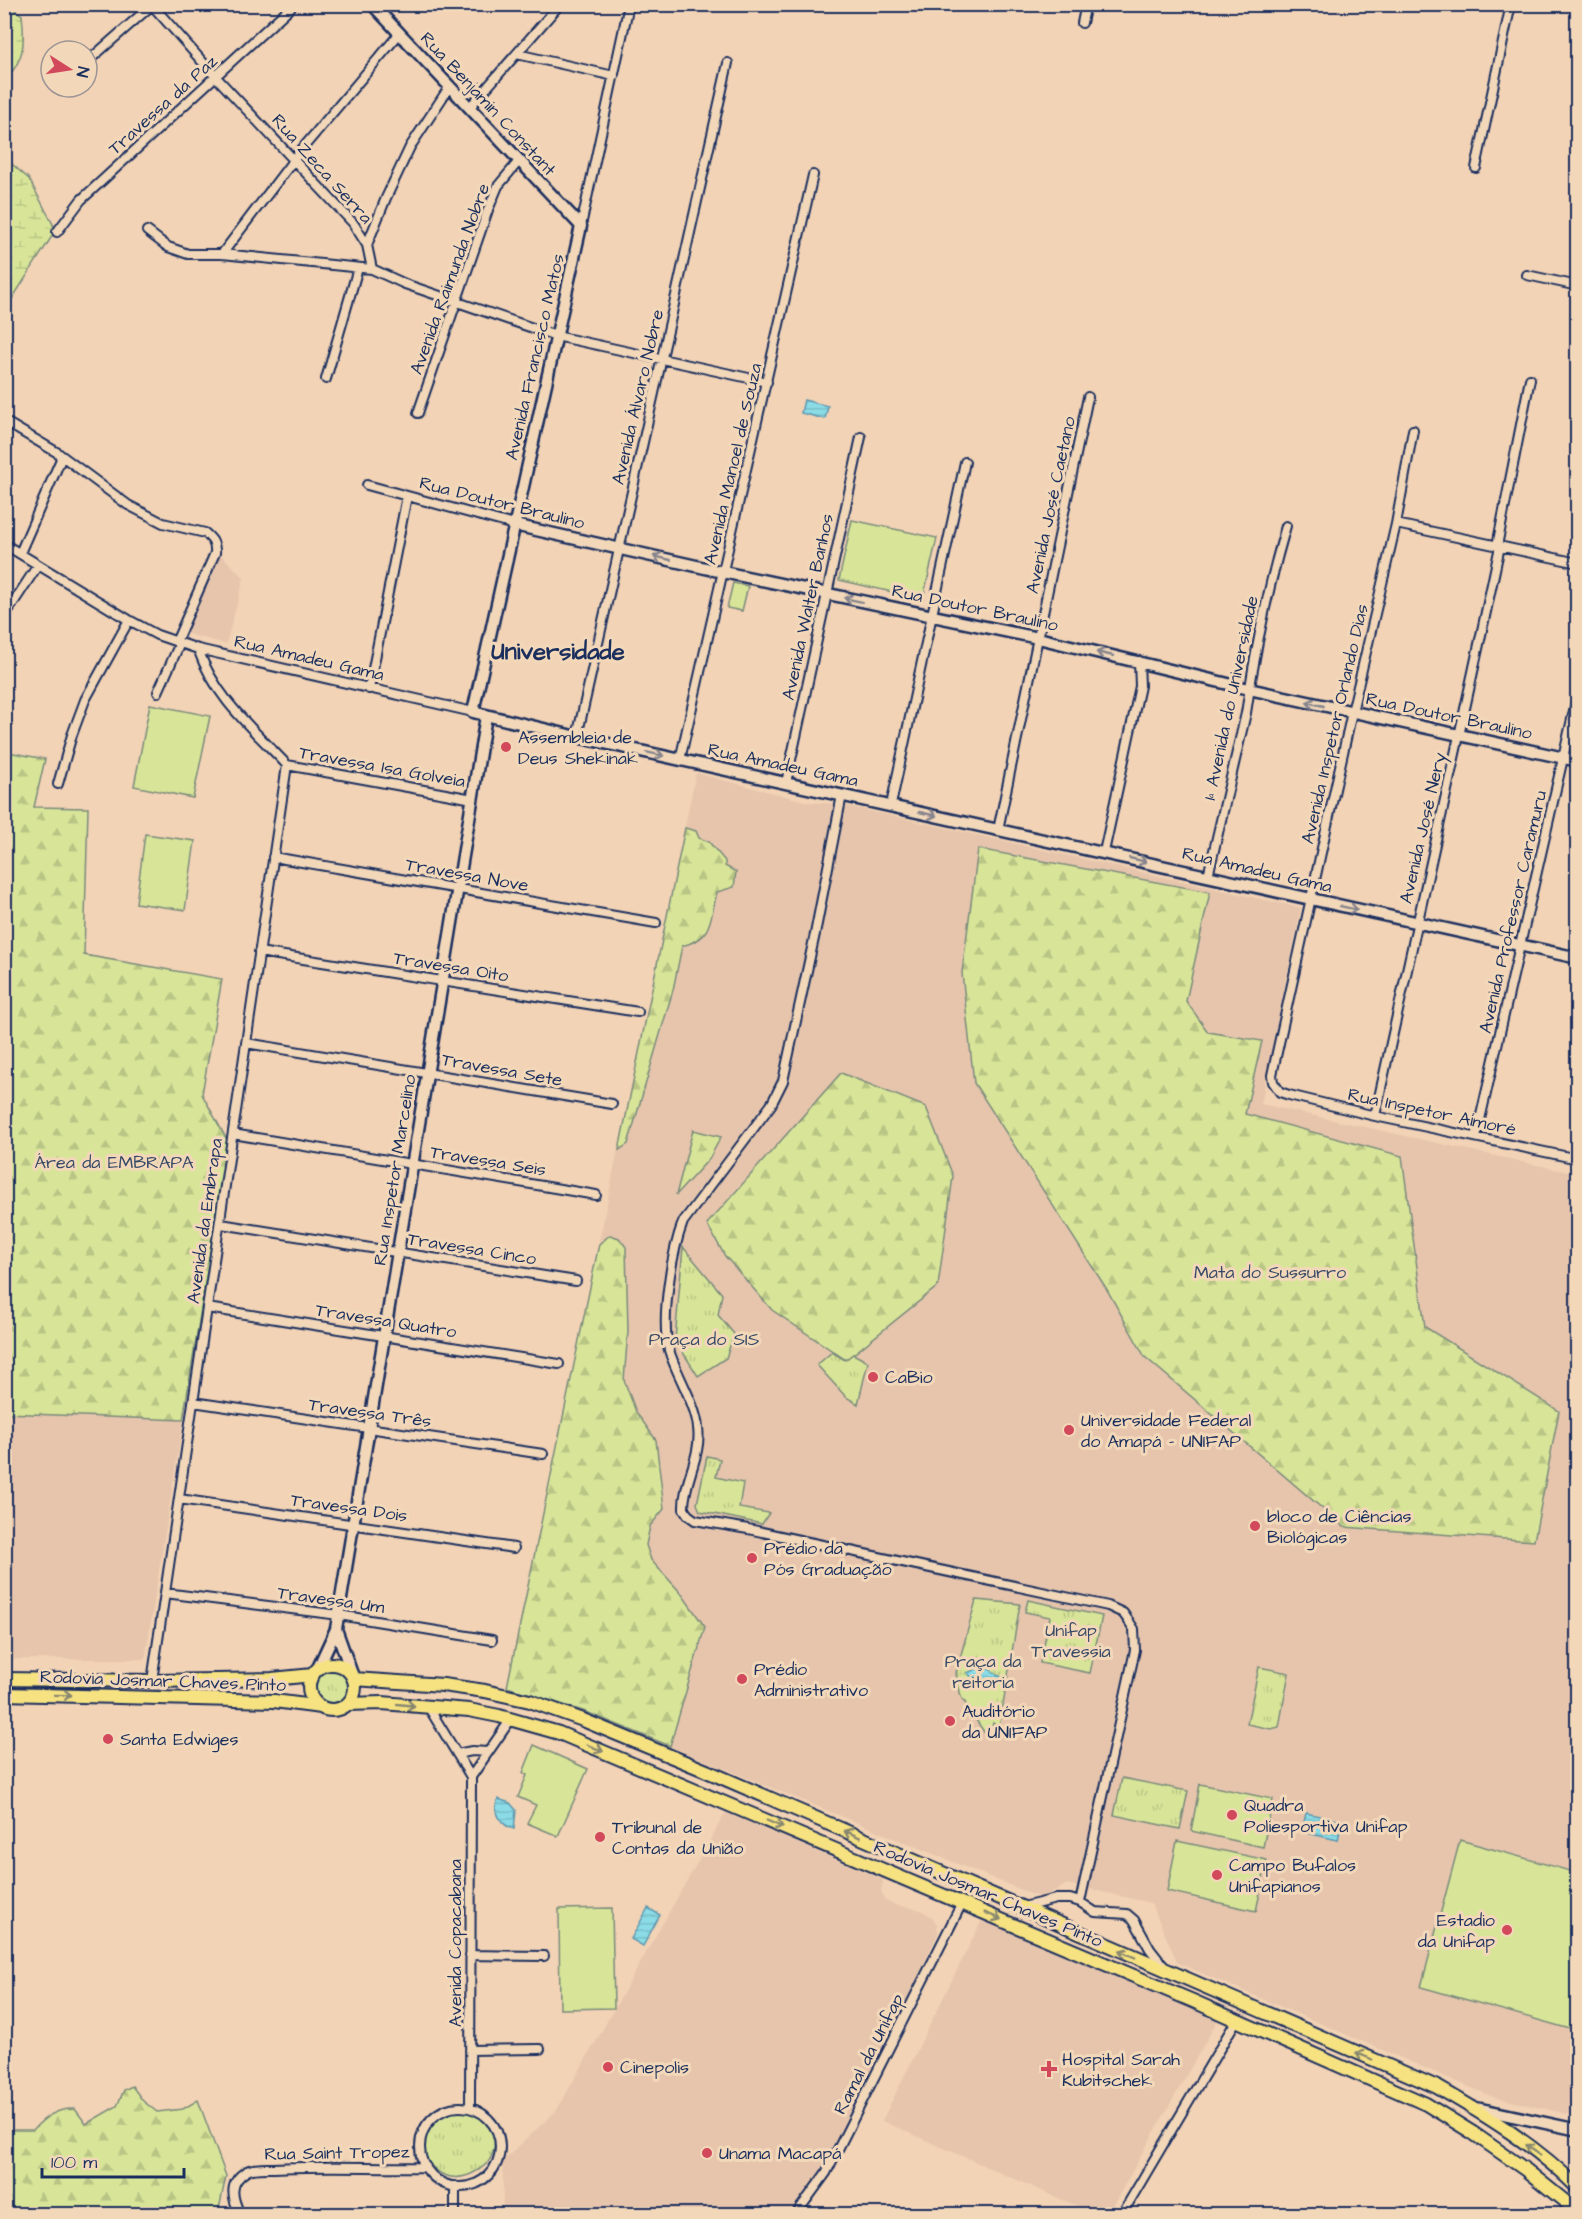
<svg xmlns="http://www.w3.org/2000/svg" width="1582" height="2219" viewBox="0 0 1582 2219" font-family="'Architects Daughter',sans-serif">
<defs>
<pattern id="forest-firs" width="22" height="20" patternUnits="userSpaceOnUse" patternTransform="scale(1.5)"><rect width="22" height="20" fill="#d8e598"/><path d="M5 1l3.5 6h-7zM16 11l3.5 6h-7z" fill="#b9c585"/></pattern>
<pattern id="wetland-marsh" width="20" height="14" patternUnits="userSpaceOnUse" patternTransform="scale(1.5)"><rect width="20" height="14" fill="#d8e598"/><path d="M1 5h8M5 5V1M11 12h8M15 12V8" fill="none" stroke="#b9c585"/></pattern>
<pattern id="park-tufts" width="24" height="20" patternUnits="userSpaceOnUse" patternTransform="scale(1.5)"><rect width="24" height="20" fill="#d8e598"/><path d="M3 7l-1-3M5 7V3M7 7l1-3M15 17l-1-3M17 17v-4M19 17l1-3" fill="none" stroke="#b9c585"/></pattern>
<pattern id="water-rules" width="6" height="5" patternUnits="userSpaceOnUse" patternTransform="scale(1.5)"><rect width="6" height="5" fill="#8bdce6"/><path d="M0 2.5h6" fill="none" stroke="#77bdc8"/></pattern>
</defs>
<rect width="100%" height="100%" fill="#f2d3b5"/>
<filter id="ink" filterUnits="userSpaceOnUse"><feTurbulence type="fractalNoise" baseFrequency=".0167" numOctaves="2"/><feDisplacementMap in="SourceGraphic" scale="12" xChannelSelector="R" yChannelSelector="G"/><feConvolveMatrix kernelMatrix="1 2 1 2 8 2 1 2 1" color-interpolation-filters="sRGB"/></filter>
<g filter="url(#ink)">
<path fill="#e6c5ac" d="M220 554 244 578 226 644 184 633Z
M696 773 808 802 839 804 1301 908 1261 1104 1577 1174V2116L1493 2097 1178 1963 1151 1903 1067 1884 1041 1898 586 1712 507 1687Z
M5 1413 183 1420 145 1659H5Z
M726 1812 883 1880 881 1891 884 1899 895 1905 921 1910 933 1918 937 1925 938 1933 822 2183 792 2214H503V2170L499 2165 557 2110Z
M982 1920 1220 2016 1108 2214H1095L882 2121Z"/>
<path fill="#d8e598" stroke="#7a8a7b" stroke-width="1.5" d="M852 520 937 538 923 599 839 580Z
M733 583 748 586 742 611 727 608Z
M150 704 210 716 193 798 134 786Z
M145 834 195 841 185 910 136 903Z
M534 1745 588 1769 558 1836 527 1823 536 1805 518 1797 527 1775 523 1773Z
M1200 1784 1273 1799 1263 1847 1191 1831Z
M1460 1840 1577 1873V2031L1421 1987Z
M1177 1841 1267 1860 1256 1911 1167 1891Z
M612 1908 614 2008 560 2009 559 1909Z"/>
<path fill="url(#forest-firs)" stroke="#7a8a7b" stroke-width="1.5" d="M8 752 45 759 34 807 88 808 84 955 222 979 202 1094 228 1142 183 1420 5 1413 4 761Z
M685 828 696 831 699 838 709 842 725 861V866L736 872 734 887 717 892C710 919 713 938 682 946L673 990 628 1144 619 1150Z
M978 849 1210 892 1186 1001 1208 1032 1262 1041 1245 1114 1402 1156 1425 1327 1559 1411 1534 1541 1344 1527 1145 1357 1106 1288 974 1083 962 973Z
M841 1073 926 1107 953 1176 938 1286 846 1360 772 1310 725 1256 707 1224Z
M693 1130 721 1137 709 1159 676 1195Z
M610 1235 619 1238 626 1247 628 1331 624 1380 636 1412 656 1440 664 1509 650 1526 646 1545 651 1560 681 1593 705 1627 670 1746 586 1712 507 1687 599 1244Z
M132 2086 143 2101 157 2112 183 2109 198 2100 226 2176 218 2214H5V2130H33C44 2117 58 2108 75 2109L86 2124 117 2106 124 2090Z"/>
<path fill="url(#wetland-marsh)" stroke="#7a8a7b" stroke-width="1.5" d="M8 5 22 15C25 42 25 60 5 80L4 5Z
M5 158 29 179 56 230 5 310Z"/>
<path fill="url(#park-tufts)" stroke="#7a8a7b" stroke-width="1.5" d="M683 1247 722 1294 718 1315 734 1334 726 1358 698 1376 675 1340Z
M832 1352 845 1360 853 1354 868 1362 858 1404 846 1397 817 1365Z
M707 1456 720 1459 716 1477 743 1483 739 1508 769 1513 762 1524 700 1511 697 1504Z
M976 1600 1020 1604 999 1729 993 1723 990 1736 986 1735 961 1697 956 1673Z
M1028 1600 1102 1616 1090 1673 1040 1663 1050 1617 1025 1612Z
M1259 1667 1289 1673 1279 1727 1271 1729 1247 1724Z
M313 1687a19 19 0 1 1 38 0a19 19 0 1 1-38 0Z
M1122 1778 1188 1791 1180 1829 1114 1815Z
M453 2109C479 2110 503 2125 492 2155 489 2164 481 2169 473 2173 429 2195 398 2127 453 2109Z"/>
<path fill="url(#water-rules)" stroke="#5e97b0" stroke-width="1.5" d="M804 400 828 406 825 419 801 413Z
M979 1668 989 1669 1004 1679C989 1689 978 1683 967 1673Z
M498 1799 510 1803 516 1810 514 1829C502 1826 492 1812 498 1799Z
M1306 1813 1342 1821 1338 1840 1302 1832Z
M648 1908 660 1915 643 1946 631 1939Z"/>
<g fill="none" stroke-linecap="round" stroke-linejoin="round">
<g stroke="#1b2f5e" stroke-width="12">
<path id="street" d="M1082 23 1086 4
M517 54 614 76
M87 62 152 5 216 77 353 223 367 245 372 269 405 284 556 336 767 382
M470 107 560 4
M1476 168 1511 4
M581 226 628 9
M147 231 168 247 188 254H222L372 269
M57 232 81 200 294 4
M367 245 386 198 410 147 450 86
M222 254 302 149 399 34
M1527 275 1578 286
M326 379 358 268
M418 413 488 210 498 186 519 161
M4 421 58 453 128 505 163 523 205 533C212 539 216 544 215 553L176 642
M1413 430 1396 524 1352 712 1272 1075 1273 1082 1280 1092 1289 1095 1375 1116 1578 1159
M367 485 514 525
M1396 524 1578 563
M4 544 129 620 157 635 198 649 473 712
M1497 546 1530 379
M20 553 61 459 59 454
M4 617 38 565
M198 649C216 699 251 727 287 765
M369 689 407 496
M158 692 180 643
M577 737 728 63
M680 760 813 175
M287 765 473 799
M786 783 861 437
M58 784 72 735 85 700 129 620
M842 795 815 934 783 1081 771 1105 683 1222C672 1251 660 1320 669 1350 676 1374 696 1404 698 1428 702 1456 683 1482 684 1509L688 1515 695 1520 748 1529 1108 1606 1123 1613 1128 1620 1134 1629 1135 1650 1080 1902
M891 805 965 462
M998 830 1088 397
M1104 852 1140 686 1139 661
M273 857 656 923
M1208 876 1246 713C1255 650 1268 588 1286 526
M259 952 638 1012
M246 1043 612 1104
M1375 1116C1416 926 1460 737 1500 546
M233 1134 596 1195
M1476 1137 1578 693
M221 1224 576 1281
M207 1308 559 1364
M193 1402 543 1454
M179 1499 514 1548
M165 1593 339 1615 492 1640
M152 1681 287 765
M429 1708 471 1777 470 2108
M457 1754 472 1751 488 1752
M471 1777 511 1719
M1023 1907 1056 1899H1070L1080 1902 1095 1912 1127 1914 1134 1920 1150 1949 1165 1968
M470 1955 544 1956
M470 2050 540 2049
M420 2147a40 40 0 1 1 80 0a40 40 0 1 1-80 0Z
M455 2186V2214
M240 2214C232 2198 228 2182 247 2171 254 2167 266 2168 274 2168 324 2165 375 2168 426 2167
M796 2214 826 2173 962 1903
M1122 2214 1236 2021"/>
</g>
<g stroke="#1b2f5e" stroke-width="15">
<path id="secondary" d="M372 4 581 226 473 712 577 737 1578 958
M514 525 723 572 1038 638 1249 689 1578 761
M336 1629 352 1674
M317 1670 336 1629 486 716
M1476 2108 1578 2130"/>
</g>
<g stroke="#1b2f5e" stroke-width="16">
<path id="primary" d="M309 1687a23 23 0 1 1 46 0a23 23 0 1 1-46 0Z
M4 1679 152 1681 272 1679 313 1675
M354 1679 443 1685 485 1691 530 1701 583 1720 709 1772 1437 2087C1486 2115 1538 2147 1578 2188
M4 1694 274 1701 321 1707
M348 1704 382 1703 469 1710 499 1716 559 1733 1193 2001 1426 2104 1473 2133 1526 2170 1578 2212"/>
</g>
<use href="#street" stroke="#f2d8b9" stroke-width="8"/>
<use href="#secondary" stroke="#f2d8b9" stroke-width="10"/>
<use href="#primary" stroke="#f7e281" stroke-width="12"/>
</g>
<defs><path id="oneway-shaft" d="M-6 0H5M1.5-3L5.5 0L1.5 3" fill="none" stroke-width="1.6" stroke-linecap="round" stroke-linejoin="round" transform="scale(1.5)"/></defs>
<g stroke="#86848c">
<use href="#oneway-shaft" transform="translate(662 558) rotate(-167)"/>
<use href="#oneway-shaft" transform="translate(853 600) rotate(-168)"/>
<use href="#oneway-shaft" transform="translate(1105 654) rotate(-167)"/>
<use href="#oneway-shaft" transform="translate(1315 704) rotate(-167)"/>
<use href="#oneway-shaft" transform="translate(655 754) rotate(12)"/>
<use href="#oneway-shaft" transform="translate(928 814) rotate(13)"/>
<use href="#oneway-shaft" transform="translate(1138 860) rotate(13)"/>
<use href="#oneway-shaft" transform="translate(1349 908) rotate(12)"/>
</g>
<g stroke="#898870">
<use href="#oneway-shaft" transform="translate(63 1695) rotate(1)"/>
<use href="#oneway-shaft" transform="translate(406 1705) rotate(6)"/>
<use href="#oneway-shaft" transform="translate(595 1748) rotate(23)"/>
<use href="#oneway-shaft" transform="translate(775 1824) rotate(23)"/>
<use href="#oneway-shaft" transform="translate(852 1834) rotate(-156)"/>
<use href="#oneway-shaft" transform="translate(993 1916) rotate(23)"/>
<use href="#oneway-shaft" transform="translate(1127 1954) rotate(-157)"/>
<use href="#oneway-shaft" transform="translate(1364 2056) rotate(-157)"/>
<use href="#oneway-shaft" transform="translate(1533 2150) rotate(-143)"/>
</g>
</g>
<g fill="#d1495b" stroke="#f2d8b9" stroke-width="2">
<circle cx="506" cy="747" r="6"/>
<circle cx="873" cy="1377" r="6"/>
<circle cx="1069" cy="1430" r="6"/>
<circle cx="1255" cy="1526" r="6"/>
<circle cx="752" cy="1558" r="6"/>
<circle cx="742" cy="1679" r="6"/>
<circle cx="950" cy="1721" r="6"/>
<circle cx="108" cy="1739" r="6"/>
<circle cx="1232" cy="1815" r="6"/>
<circle cx="600" cy="1837" r="6"/>
<circle cx="1217" cy="1875" r="6"/>
<circle cx="1507" cy="1930" r="6"/>
<circle cx="608" cy="2067" r="6"/>
<path d="M1046 2060h6v6h6v6h-6v6h-6v-6h-6v-6h6z"/>
<circle cx="707" cy="2153" r="6"/>
</g>
<g text-anchor="middle" dominant-baseline="central" stroke-width="6" stroke-linejoin="round" paint-order="stroke">
<g font-size="18" fill="#1b2f5e" stroke="#f2d8b9">
<text transform="translate(488 104) rotate(47)">Rua Benjamin Constant</text>
<text transform="translate(163 105) rotate(-42)">Travessa da Paz</text>
<text transform="translate(322 169) rotate(48)">Rua Zeca Serra</text>
<text transform="translate(450 279) rotate(-70)">Avenida Raimunda Nobre</text>
<text transform="translate(535 357) rotate(-77)">Avenida Francisco Matos</text>
<text transform="translate(638 397) rotate(-77)">Avenida Álvaro Nobre</text>
<text transform="translate(733 464) rotate(-77)">Avenida Manoel de Souza</text>
<text transform="translate(502 503) rotate(14)">Rua Doutor Braulino</text>
<text transform="translate(1051 505) rotate(-78)">Avenida José Caetano</text>
<text transform="translate(808 607) rotate(-78)">Avenida Walter Banhos</text>
<text transform="translate(975 608) rotate(12)">Rua Doutor Braulino</text>
<text transform="translate(309 658) rotate(13)">Rua Amadeu Gama</text>
<text transform="translate(1231 698) rotate(-78)">1ª Avenida do Universidade</text>
<text transform="translate(1449 716) rotate(12)">Rua Doutor Braulino</text>
<text transform="translate(1335 724) rotate(-77)">Avenida Inspetor Orlando Dias</text>
<text transform="translate(783 765) rotate(12)">Rua Amadeu Gama</text>
<text transform="translate(382 767) rotate(10)">Travessa Isa Golveia</text>
<text transform="translate(1423 828) rotate(-77)">Avenida José Nery</text>
<text transform="translate(1257 870) rotate(13)">Rua Amadeu Gama</text>
<text transform="translate(467 875) rotate(10)">Travessa Nove</text>
<text transform="translate(1513 912) rotate(-77)">Avenida Professor Caramuru</text>
<text transform="translate(451 967) rotate(9)">Travessa Oito</text>
<text transform="translate(502 1070) rotate(10)">Travessa Sete</text>
<text transform="translate(1432 1112) rotate(12)">Rua Inspetor Aimoré</text>
<text transform="translate(488 1161) rotate(9)">Travessa Seis</text>
<text transform="translate(395 1170) rotate(-81)">Rua Inspetor Marcelino</text>
<text transform="translate(205 1221) rotate(-82)">Avenida da Embrapa</text>
<text transform="translate(472 1249) rotate(9)">Travessa Cinco</text>
<text transform="translate(386 1321) rotate(9)">Travessa Quatro</text>
<text transform="translate(370 1413) rotate(8)">Travessa Três</text>
<text transform="translate(349 1508) rotate(8)">Travessa Dois</text>
<text transform="translate(331 1600) rotate(8)">Travessa Um</text>
<text transform="translate(163 1681) rotate(2)">Rodovia Josmar Chaves Pinto</text>
<text transform="translate(988 1894) rotate(23)">Rodovia Josmar Chaves Pinto</text>
<text transform="translate(455 1943) rotate(-90)">Avenida Copacabana</text>
<text transform="translate(869 2054) rotate(-63)">Ramal da Unifap</text>
<text transform="translate(337 2153) rotate(-1)">Rua Saint Tropez</text>
</g>
<g font-size="18" fill="#1b2f5e" stroke="#f2d8b9" text-anchor="start">
<text x="518" y="737">Assembleia de<tspan x="518" dy="21">Deus Shekinak</tspan></text>
<text x="885" y="1377">CaBio</text>
<text x="1081" y="1420">Universidade Federal<tspan x="1081" dy="21">do Amapá - UNIFAP</tspan></text>
<text x="1267" y="1516">bloco de Ciências<tspan x="1267" dy="21">Biológicas</tspan></text>
<text x="764" y="1548">Prédio da<tspan x="764" dy="21">Pós Graduação</tspan></text>
<text x="754" y="1669">Prédio<tspan x="754" dy="21">Administrativo</tspan></text>
<text x="962" y="1711">Auditório<tspan x="962" dy="21">da UNIFAP</tspan></text>
<text x="120" y="1739">Santa Edwiges</text>
<text x="1244" y="1805">Quadra<tspan x="1244" dy="21">Poliesportiva Unifap</tspan></text>
<text x="612" y="1827">Tribunal de<tspan x="612" dy="21">Contas da União</tspan></text>
<text x="1229" y="1865">Campo Bufalos<tspan x="1229" dy="21">Unifapianos</tspan></text>
<text x="1495" y="1920" text-anchor="end">Estadio<tspan x="1495" dy="21">da Unifap</tspan></text>
<text x="1062" y="2059">Hospital Sarah<tspan x="1062" dy="21">Kubitschek</tspan></text>
<text x="620" y="2067">Cinepolis</text>
<text x="719" y="2153">Unama Macapá</text>
</g>
<g font-size="18" fill="#374a67" stroke="#f2d8b9">
<text x="114" y="1162">Área da EMBRAPA</text>
<text x="1270" y="1272">Mata do Sussurro</text>
<text x="704" y="1339">Praça do SIS</text>
<text x="1071" y="1630">Unifap<tspan x="1071" dy="21">Travessia</tspan></text>
<text x="983" y="1661">Praça da<tspan x="983" dy="21">reitoria</tspan></text>
</g>
<g font-size="24" font-weight="bold" fill="#1b2f5e" stroke="#f2d8b9">
<text x="558" y="652">Universidade</text>
</g>
</g>
<rect width="1582" height="2219" fill="none" stroke="#f2d8b9" stroke-width="24"/>
<rect x="12" y="12" width="1558" height="2195" fill="none" stroke="#1b2f5e" stroke-width="2" filter="url(#ink)"/>
<g transform="translate(69 69) rotate(102)"><circle r="28" fill="#f2d8b9" stroke="#9c9495" stroke-width="1.5"/>
<path d="M0-4.5L10 22L0 15L-10 22Z" fill="#d1495b"/>
<text y="-9" font-size="16" font-weight="bold" text-anchor="middle" fill="#1b2f5e">N</text>
</g>
<path d="M42 2168v9h142v-9" fill="none" stroke="#1b2f5e" stroke-width="3"/>
<text x="51" y="2168" font-size="18" fill="#1b2f5e" stroke="#f2d8b9" stroke-width="4.5" paint-order="stroke">100 m</text>
</svg>
